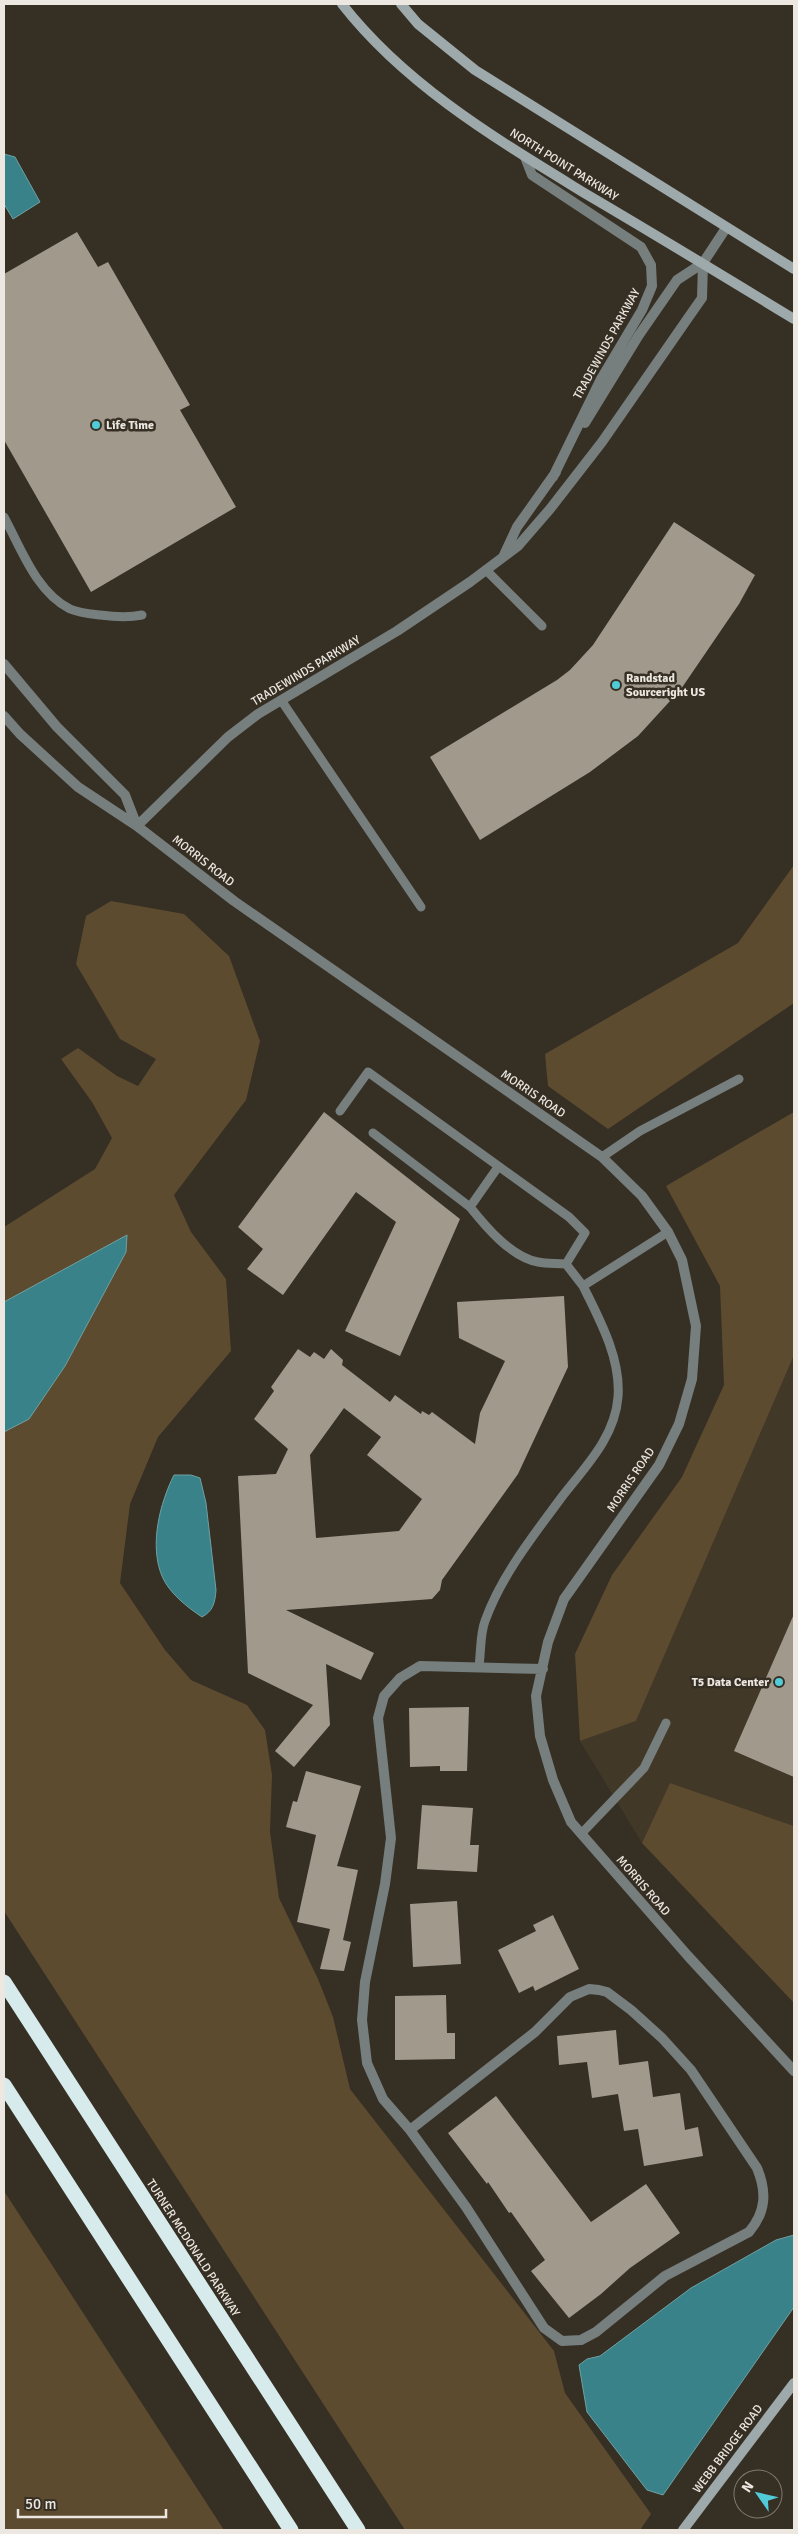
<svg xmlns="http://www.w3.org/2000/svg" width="798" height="2534" viewBox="0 0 798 2534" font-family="Signika,sans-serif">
<rect width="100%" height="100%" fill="#362f24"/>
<path fill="#423828" d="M794 1355V1826L670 1783 642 1843 580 1741 636 1721Z"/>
<path fill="#5d4b30" d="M794 865V1003L608 1129 548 1086 545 1054 738 943Z
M111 901 184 914 229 956 260 1041 246 1100 174 1195 191 1232 226 1279 231 1351 158 1437 130 1504 120 1583 165 1650 191 1680 247 1705 265 1730 272 1775 270 1832 279 1898 318 1979 333 2017 350 2089 554 2351 565 2393 651 2514 640 2530H405L4 1911V1227L95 1169 112 1138 92 1102 61 1059 78 1048 117 1076 138 1086 156 1059 120 1039 76 964 86 916Z
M794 1112V1355L636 1721 580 1741 575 1654 612 1575 682 1477 724 1385 720 1286 666 1186Z
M670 1783 794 1826V2003L642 1843Z
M4 2191 224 2530H4Z"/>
<path fill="#398289" stroke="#6fa1a3" d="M4 154 15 157 40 202 13 219 4 204Z
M127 1235 126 1252 65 1366 29 1419 4 1432V1302Z
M174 1475H191L200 1478 206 1503 216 1590C215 1603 213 1611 202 1617 187 1607 169 1593 162 1576 149 1545 160 1503 174 1475Z
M794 2235V2307L663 2495 647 2490 587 2412 579 2365 587 2359 600 2356 691 2288 776 2240Z"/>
<path fill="#a2998d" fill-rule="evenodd" d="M77 232 98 267 108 262 190 405 180 410 236 507 91 592 4 440V274Z
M674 522 755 575 739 604 681 689 638 736 590 772 480 840 430 757 557 680 570 670 593 645Z
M324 1112 460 1219 400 1356 345 1331 396 1222 356 1192 283 1295 247 1269 263 1249 238 1227Z
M564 1296 568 1367 518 1474 442 1580 440 1590 432 1599 286 1610 374 1653 361 1680 326 1664 330 1725 294 1767 275 1751 313 1705 248 1673 238 1476 276 1474 288 1449 254 1419 274 1391 271 1387 298 1349 310 1357 314 1352 324 1359 331 1349 343 1360 342 1365 390 1402 395 1395 421 1414 422 1411 429 1415 432 1412 475 1444 480 1413 505 1361 459 1338 457 1302ZM344 1408 381 1437 367 1455 422 1499 399 1531 316 1538 310 1455Z
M794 1614V1777L734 1751Z
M469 1707 467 1771H440V1766L410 1767 409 1708Z
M306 1771 361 1786 337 1866 358 1870 343 1940 351 1942 344 1971 320 1969 330 1929 297 1922 316 1835 286 1827 293 1801 297 1802Z
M422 1805 473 1808 470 1845H479L477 1872 417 1869Z
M457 1901 461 1964 413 1967 410 1904Z
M553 1915 579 1969 535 1991 533 1986 519 1993 498 1950 536 1931 533 1925Z
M446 1995 447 2033H455V2059L395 2060V1996Z
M616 2030 619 2065 648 2061 653 2097 680 2093 685 2130 698 2127 703 2156 644 2166 638 2129 624 2131 618 2094 592 2098 587 2062 559 2065 557 2036Z
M496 2096 591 2222 646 2184 680 2233 630 2268 601 2294 569 2318 531 2271 545 2260 511 2212 509 2213 488 2182 487 2184 448 2133Z"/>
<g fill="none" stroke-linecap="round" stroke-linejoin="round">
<path stroke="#767e7e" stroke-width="9" d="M4 517C21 548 36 592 70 609 79 613 91 614 100 615 115 617 128 618 142 615
M486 570 542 626
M281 700 421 907
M340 1111 368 1072 569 1217 585 1233 566 1264
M373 1133 470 1207 498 1167
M602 1157 640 1131 739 1079
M470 1207C486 1227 511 1257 538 1262 547 1264 557 1263 566 1264L583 1286
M479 1666C481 1652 480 1634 485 1621 501 1576 533 1536 561 1498 584 1468 615 1438 618 1397 621 1359 600 1320 583 1286L668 1232
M581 1834 644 1768 666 1723"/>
<path stroke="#767e7e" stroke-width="10" d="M525 157 532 175 641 247 651 265 652 286 642 310 601 379 553 477
M585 423 639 335 677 280 703 263 726 228
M504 555 517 527 556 472
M4 664 57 727 125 795 137 826
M4 716 20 734 78 787 137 826 234 901 602 1157 642 1196 668 1232 682 1260 696 1326 692 1379 679 1424 659 1465 564 1599 548 1642 536 1696 540 1736 553 1780 571 1822 688 1956 794 2071
M137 826 228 737 258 714 397 631 470 582 518 546 550 509 602 442 688 318 702 298 703 263
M410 2130 535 2032 570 1997 589 1989 599 1990 607 1992 631 2010 662 2038 691 2070 757 2168C767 2192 766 2212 749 2232L665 2276 596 2332 581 2340 562 2341 544 2328 466 2207 410 2130 383 2099 367 2063 362 2020 365 1982 385 1884 391 1838 378 1718 384 1696 400 1678 420 1666 543 1669"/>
<path stroke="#9da9ab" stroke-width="10" d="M342 4C406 86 498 140 586 194 656 235 725 277 794 319
M401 4 418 24 475 70 794 269
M683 2530 794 2383"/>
<path stroke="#d7eaec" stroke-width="15" d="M4 1982 358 2530
M4 2085 291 2530"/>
</g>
<g fill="#52cbd8" stroke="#362f24" stroke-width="2">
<circle cx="96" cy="425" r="5"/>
<circle cx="616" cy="685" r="5"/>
<circle cx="779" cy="1682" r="5"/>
</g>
<g text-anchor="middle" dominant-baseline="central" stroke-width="5" stroke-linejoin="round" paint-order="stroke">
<g font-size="12" fill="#ece8e1" stroke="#362f24">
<text transform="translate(564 165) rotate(32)">NORTH POINT PARKWAY</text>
<text transform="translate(607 344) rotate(-61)">TRADEWINDS PARKWAY</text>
<text transform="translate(306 671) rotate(-31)">TRADEWINDS PARKWAY</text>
<text transform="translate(203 861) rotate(38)">MORRIS ROAD</text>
<text transform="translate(533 1094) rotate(34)">MORRIS ROAD</text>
<text transform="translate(631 1480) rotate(-56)">MORRIS ROAD</text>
<text transform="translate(643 1886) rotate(49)">MORRIS ROAD</text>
<text transform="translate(193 2248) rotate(57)">TURNER MCDONALD PARKWAY</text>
<text transform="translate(728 2449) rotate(-53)">WEBB BRIDGE ROAD</text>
</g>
<g font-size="12" font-weight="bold" fill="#ece8e1" stroke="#362f24" text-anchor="start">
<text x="106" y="425">Life Time</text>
<text x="626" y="678">Randstad<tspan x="626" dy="14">Sourceright US</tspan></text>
<text x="769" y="1682" text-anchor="end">T5 Data Center</text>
</g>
</g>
<rect width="798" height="2534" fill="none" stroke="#ece8e1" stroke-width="10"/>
<g transform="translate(758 2494) rotate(304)"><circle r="24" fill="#362f24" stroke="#7f7970"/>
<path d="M0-4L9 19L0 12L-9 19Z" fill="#52cbd8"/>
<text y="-8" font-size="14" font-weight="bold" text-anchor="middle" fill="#ece8e1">N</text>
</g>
<path d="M18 2509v8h148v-8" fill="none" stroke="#ece8e1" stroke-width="2.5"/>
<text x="25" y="2509" font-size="15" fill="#ece8e1" stroke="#362f24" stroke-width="4" paint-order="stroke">50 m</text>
</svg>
